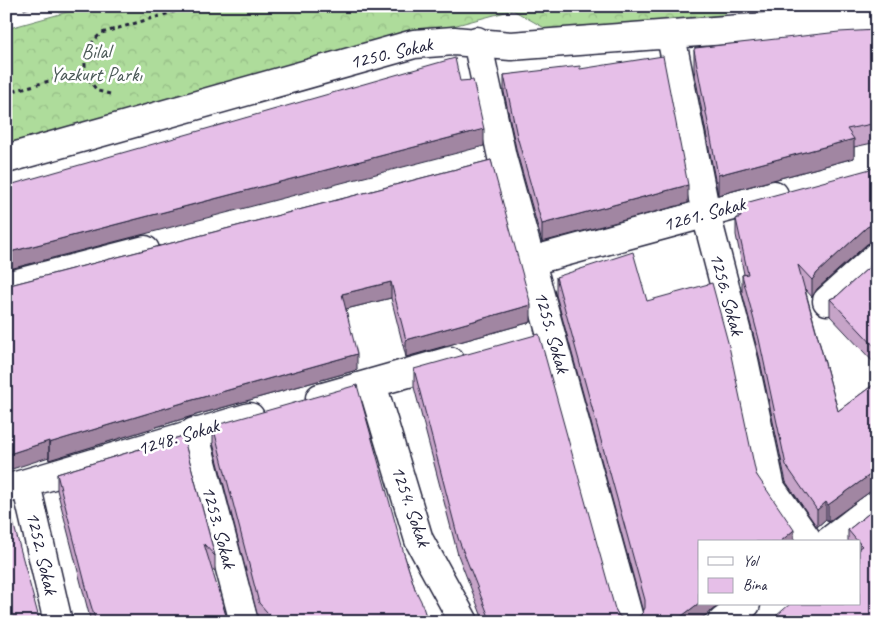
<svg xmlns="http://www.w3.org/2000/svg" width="883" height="628" viewBox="0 0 883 628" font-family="Caveat,sans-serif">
<defs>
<pattern id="forest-crowns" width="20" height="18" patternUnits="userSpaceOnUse" patternTransform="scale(1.25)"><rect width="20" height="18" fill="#aedc9b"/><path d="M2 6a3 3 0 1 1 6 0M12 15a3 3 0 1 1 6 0" fill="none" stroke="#95bc86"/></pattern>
</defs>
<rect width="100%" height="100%" fill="#fff"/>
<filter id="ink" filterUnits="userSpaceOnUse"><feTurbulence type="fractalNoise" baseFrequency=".02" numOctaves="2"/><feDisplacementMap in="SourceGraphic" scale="10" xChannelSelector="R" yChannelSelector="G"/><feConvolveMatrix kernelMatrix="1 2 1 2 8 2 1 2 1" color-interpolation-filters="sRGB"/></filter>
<g filter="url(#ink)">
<path fill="url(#forest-crowns)" stroke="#687f6b" d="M89 6H736L723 15 548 30 513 10 6 145V29Z"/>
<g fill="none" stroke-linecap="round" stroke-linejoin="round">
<g stroke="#22223b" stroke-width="31">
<path id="street" d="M671 36 706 214 744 360 771 488 809 542
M477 41 502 157 630 622
M6 159 414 44 454 41 511 46 794 25 877 24
M531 261 774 195
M6 286 145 250
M827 301 877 256
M372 384 419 540 464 622
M320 398 450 361
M194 432 244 622
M26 484 58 622
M6 489 250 417
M828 542 877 504
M722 622 746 604"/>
</g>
<path stroke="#22223b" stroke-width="3" stroke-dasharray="4 4" stroke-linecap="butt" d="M6 93 85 71
M110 94 98 91C79 72 81 49 102 33L194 6"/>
<use href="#street" stroke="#fff" stroke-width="28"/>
</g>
<path fill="#c6a4c8" stroke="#22223b" d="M846 6H877V10L851 9Z
M877 30V142L854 147V158L718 195 694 70V50Z
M580 69 688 203 542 242 517 153 504 92V75Z
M491 160 531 322 406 357 391 298 346 309 357 370 189 417 49 460 10 285Z
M877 172V241H874L867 244 817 289 812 297 805 289 838 411 877 382V489H874L828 522 826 519 817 527 786 482 759 356 742 292V275L744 274 736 235V219L738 218V205Z
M877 260V366L830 316V299L837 296Z
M556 277 647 301 756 474 794 542 697 622H484L458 555 414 387V369L615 609 619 616 627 620 635 619 641 615 643 612 556 295Z
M213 426 404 554 415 589 428 622H260L259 621 213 443Z
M183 436 215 556V571L211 568 228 622H91L57 490V474Z
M877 507 859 604V542H848V530Z"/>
<path fill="#a186a2" stroke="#22223b" d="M24 6H35L24 10Z
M484 129V146L6 270V253Z
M854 139V158L718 195V175Z
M688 185V203L542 242V224Z
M874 224V241L867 244 817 289 812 297V280L817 273 867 227Z
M391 282V298L342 310V294Z
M531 305V322L406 357V340Z
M357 354V370L189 417 49 460V443L189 401Z
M49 441V457L6 471V455Z
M874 472V489L828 522V505Z
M826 502V519L817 527V510Z
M794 530V542H780Z
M699 603V604H720L697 622H674Z"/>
<path fill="#e6bfe8" stroke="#22223b" d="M877 30V123L847 129 854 139 718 175 694 50 695 48 839 32Z
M663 56 688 185 542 224 517 136 504 75 580 66V69Z
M455 58 460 81 473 80 484 129 6 253V186Z
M491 160 531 305 406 340 391 282 342 294 357 354 189 401 49 443V441L6 455V285H10Z
M874 168 877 172V224H874L867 227 817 273 812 280 798 265 838 411 877 382V472H874L828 505 826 502 817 510 786 465 759 339 742 275 748 274 736 219 741 217 738 205Z
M633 252 647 301 712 283 729 346 756 474 794 530 780 542H699V603L674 622H491L458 538 414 369 539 334 615 609 619 616 627 620 635 619 641 615 645 608V600L556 277Z
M877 260V349L830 299 837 296Z
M357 385 404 554 415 589 421 601 428 622H276L259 603 213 426Z
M183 436 215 556 204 544 228 622H96L90 602 57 474Z
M6 496 40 622H6Z
M877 507V622H769L790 604H859V548L862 546 859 543V542H858L848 530Z"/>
</g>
<g text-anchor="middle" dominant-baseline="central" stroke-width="5" stroke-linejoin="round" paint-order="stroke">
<g font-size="20" fill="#4c5a58" stroke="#fff">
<text x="96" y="51">Bilal<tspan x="96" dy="23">Yazkurt Parkı</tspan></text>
</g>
<g font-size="20" fill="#22223b" stroke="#fff">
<text transform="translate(391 53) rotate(-13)">1250. Sokak</text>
<text transform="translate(704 214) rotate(-15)">1261. Sokak</text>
<text transform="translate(727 294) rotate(75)">1256. Sokak</text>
<text transform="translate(552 332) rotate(74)">1255. Sokak</text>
<text transform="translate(178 437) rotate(-17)">1248. Sokak</text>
<text transform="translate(411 506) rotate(71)">1254. Sokak</text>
<text transform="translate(219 527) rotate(75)">1253. Sokak</text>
<text transform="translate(42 553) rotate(77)">1252. Sokak</text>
</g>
</g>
<rect width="883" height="628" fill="none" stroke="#fff" stroke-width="25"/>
<rect x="12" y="12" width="858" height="603" fill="none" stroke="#22223b" stroke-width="2" filter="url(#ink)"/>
<rect x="698" y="540" width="162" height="65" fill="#ffffff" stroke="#a7a7b1"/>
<rect x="708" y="557" width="25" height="8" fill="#ffffff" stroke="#a7a7b1"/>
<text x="743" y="566" font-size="15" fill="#22223b">Yol</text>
<rect x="708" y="578" width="25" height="15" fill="#e6bfe8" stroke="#a7a7b1"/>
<text x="743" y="590" font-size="15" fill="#22223b">Bina</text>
</svg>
